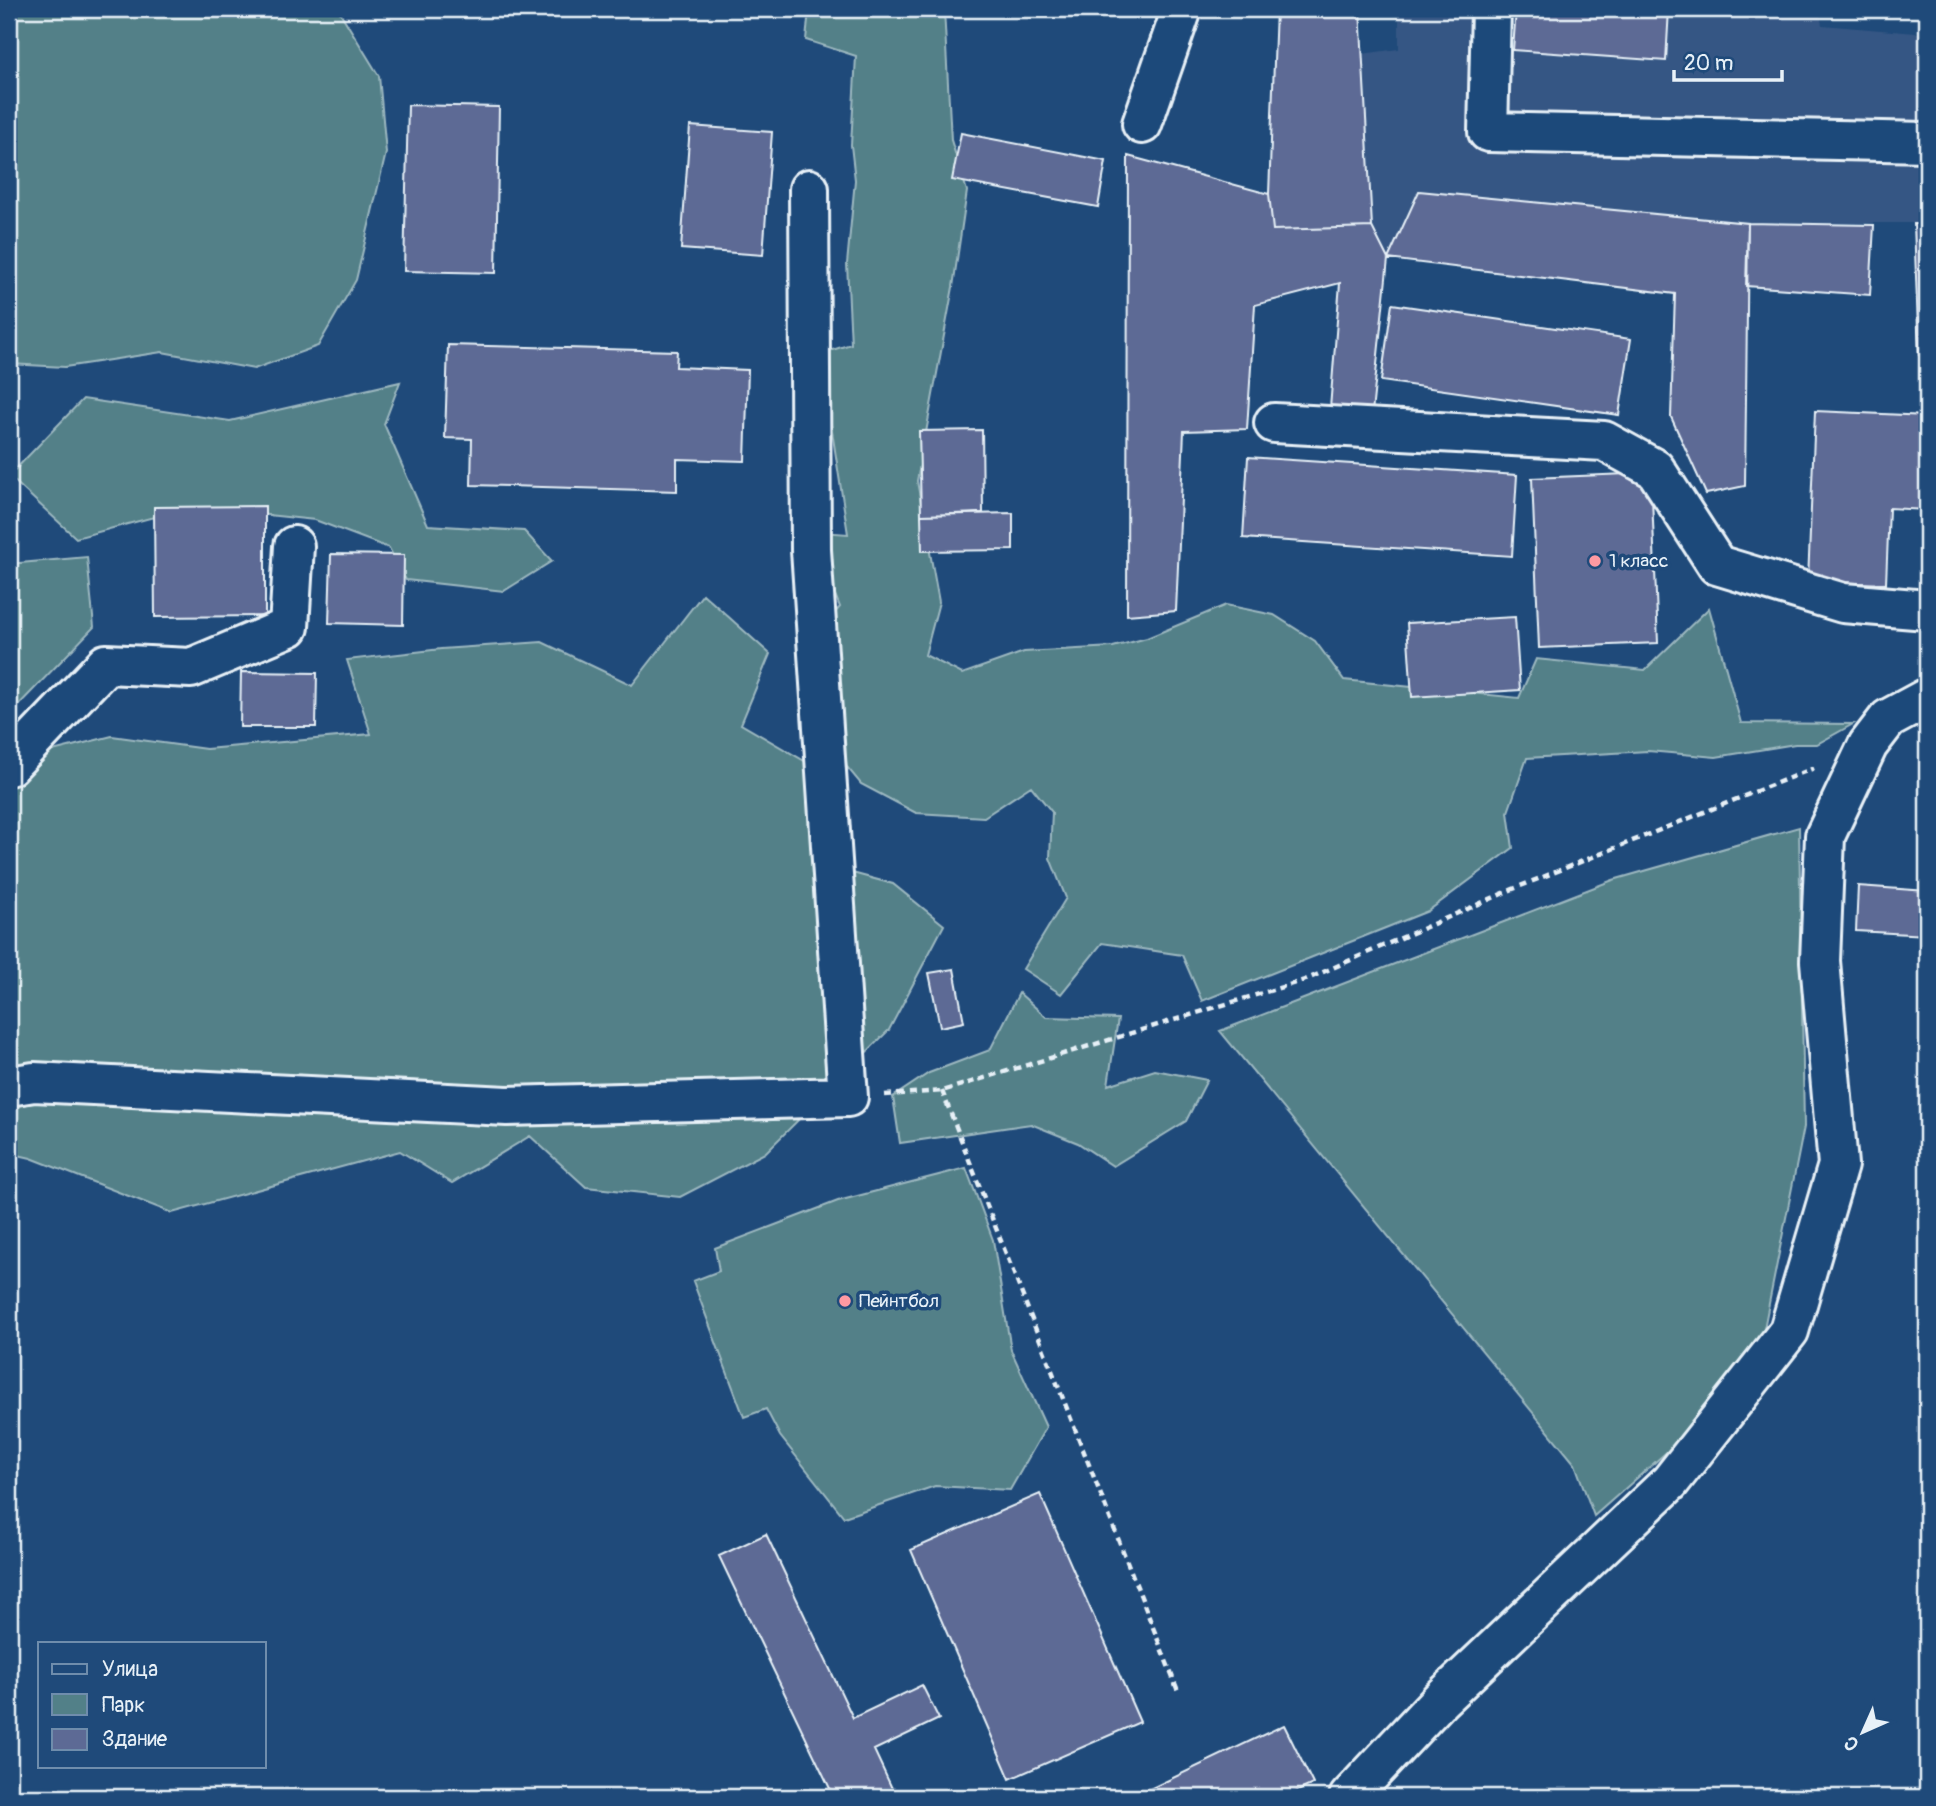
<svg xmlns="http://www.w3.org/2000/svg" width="1936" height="1806" viewBox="0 0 1936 1806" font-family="Pangolin,sans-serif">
<rect width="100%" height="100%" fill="#1f4a7a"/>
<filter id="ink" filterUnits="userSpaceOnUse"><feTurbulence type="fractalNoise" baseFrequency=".0143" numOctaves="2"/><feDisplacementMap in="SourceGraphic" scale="14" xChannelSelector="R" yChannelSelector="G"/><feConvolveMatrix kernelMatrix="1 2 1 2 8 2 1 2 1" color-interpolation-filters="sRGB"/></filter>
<g filter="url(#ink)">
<path fill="#365784" d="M1399 9H1819L1822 25 1927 34V223H1748L1419 191 1388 259 1372 227 1362 54 1399 49Z"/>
<path fill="#528088" stroke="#9db8c0" stroke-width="2" d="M9 9H338L379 76 386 153 356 280 318 346 254 369 162 352 65 367 9 364Z
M809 9H944L951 140 967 191 953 287 917 481 939 602 925 655 962 674 1024 652 1113 647 1147 638 1226 605 1274 615 1315 641 1344 680 1519 698 1536 659 1645 670 1709 608 1741 723 1853 724 1817 744H1795L1716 757 1648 751 1527 758 1508 812 1513 848 1428 911 1202 1001 1182 955 1102 943 1061 994 1023 969 1066 898 1050 858 1052 812 1031 786 984 817 916 813 861 784 800 710 827 686 816 635 840 607 825 570 822 532 848 534 820 354 851 344 847 264 855 180 851 145 856 56 806 40Z
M400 382 384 424 428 525 524 531 552 561 504 591 406 580 389 548 315 520 191 507 76 538 9 476 83 399 230 421Z
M87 557 94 627 9 715V564Z
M703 594 770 654 741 724 844 784 830 867 893 884 944 925 889 1030 765 1153 680 1197 586 1187 530 1136 452 1183 400 1151 172 1213 31 1158 9 1153V762L112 736 206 749 371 734 347 660 441 649 542 642 632 685Z
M1799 827 1804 1127 1755 1374 1594 1516 1575 1464 1220 1031 1613 880Z
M1019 993 1046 1017 1118 1019 1108 1085 1155 1070 1207 1080 1186 1121 1113 1166 1078 1143 1031 1124 900 1143 893 1097 929 1073 990 1050Z
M966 1168 993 1240 1011 1350 1046 1427 1010 1490 935 1486 844 1517 780 1436 766 1409 744 1417 693 1281 719 1271 715 1248 838 1201Z"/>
<path fill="#5d6a95" stroke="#e8f1f8" stroke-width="2" d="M1276 9H1360L1372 227 1273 230 1269 194Z
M1516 9H1669L1666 61 1513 50Z
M408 105 499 107 496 273 404 271Z
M690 126 772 132 763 255 681 249Z
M961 133 1106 161 1098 207 952 180Z
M1128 156 1269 194 1273 230 1372 227 1388 259 1371 422 1329 421 1340 283 1255 305 1247 429 1184 431 1176 611 1127 615Z
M1419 191 1748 223 1745 486 1706 494 1671 417 1675 294 1388 259Z
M1748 223 1874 225 1870 295 1746 286Z
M1914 224H1927V355H1919Z
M1392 304 1631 339 1619 415 1381 381Z
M448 345 677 351 676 367 748 370 745 461 677 459V491L471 485 472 439 445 438Z
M1815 411 1927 416V510L1889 508 1886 584 1808 581Z
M982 430 983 513 921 515 919 431Z
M1248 457 1517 475 1512 556 1243 538Z
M1651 473 1658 643 1539 648 1532 478Z
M265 506V616L155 617 154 507Z
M1013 513V550L922 551 921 515Z
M331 554 404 555 403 625 329 623Z
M1515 617 1520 690 1412 697 1407 623Z
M241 672 317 673 316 727H240Z
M1858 886 1927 891V935L1856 931Z
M954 969 964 1022 940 1027 929 973Z
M1040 1494 1140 1722 1010 1779 911 1550Z
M766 1534 853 1718 922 1685 939 1719 874 1750 896 1797H834L719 1556Z
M1284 1725 1313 1784 1285 1797H1133Z"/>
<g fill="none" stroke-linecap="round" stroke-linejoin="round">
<g stroke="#e8f1f8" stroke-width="44">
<path id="minor" d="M1491 9 1488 132 1927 142
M1142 124 1182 9
M1274 423 1604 441 1655 469 1717 565 1843 603 1927 610
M9 766 106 664 191 668 289 627 294 546
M9 1086 34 1082 507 1106 848 1097 811 550 809 189
M1349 1797 1440 1700 1670 1482 1789 1331 1838 1165 1820 961 1825 836 1868 745 1888 719 1927 698"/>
</g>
<path stroke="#e8f1f8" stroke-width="4.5" stroke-dasharray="7 5" stroke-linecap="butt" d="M942 1091 1178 1691
M885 1095 942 1091 1305 980 1513 889 1814 768"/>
<use href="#minor" stroke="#1f4a7a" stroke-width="38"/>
</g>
</g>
<g fill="#ff9aa2" stroke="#1f4a7a" stroke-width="2.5">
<circle cx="1595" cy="561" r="7"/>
<circle cx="845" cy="1301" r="7"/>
</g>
<g text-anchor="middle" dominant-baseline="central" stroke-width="7" stroke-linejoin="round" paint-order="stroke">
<g font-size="19" fill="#e8f1f8" stroke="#1f4a7a" text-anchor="start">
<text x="1609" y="561">1 класс</text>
<text x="859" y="1301">Пейнтбол</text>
</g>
</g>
<rect width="1936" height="1806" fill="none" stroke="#1f4a7a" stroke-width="35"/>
<rect x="18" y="18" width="1901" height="1771" fill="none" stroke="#e8f1f8" stroke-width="2.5" filter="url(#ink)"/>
<rect x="38" y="1642" width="228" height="126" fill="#1f4a7a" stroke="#6f8dac" stroke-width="2"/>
<rect x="52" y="1664" width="35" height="10" fill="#1f4a7a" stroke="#6f8dac" stroke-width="2"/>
<text x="102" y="1676" font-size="21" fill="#e8f1f8">Улица</text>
<rect x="52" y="1694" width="35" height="21" fill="#528088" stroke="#6f8dac" stroke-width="2"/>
<text x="102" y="1712" font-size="21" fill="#e8f1f8">Парк</text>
<rect x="52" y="1729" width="35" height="21" fill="#5d6a95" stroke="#6f8dac" stroke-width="2"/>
<text x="102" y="1746" font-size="21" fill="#e8f1f8">Здание</text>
<g transform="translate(1863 1732) rotate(225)" stroke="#1f4a7a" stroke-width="5" paint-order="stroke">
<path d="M0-5L12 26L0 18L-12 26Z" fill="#e8f1f8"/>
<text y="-10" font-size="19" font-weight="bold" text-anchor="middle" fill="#e8f1f8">С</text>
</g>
<path d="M1674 70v10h108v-10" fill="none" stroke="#e8f1f8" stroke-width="3.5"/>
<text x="1684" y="70" font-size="21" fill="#e8f1f8" stroke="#1f4a7a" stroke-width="5" paint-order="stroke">20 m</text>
</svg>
